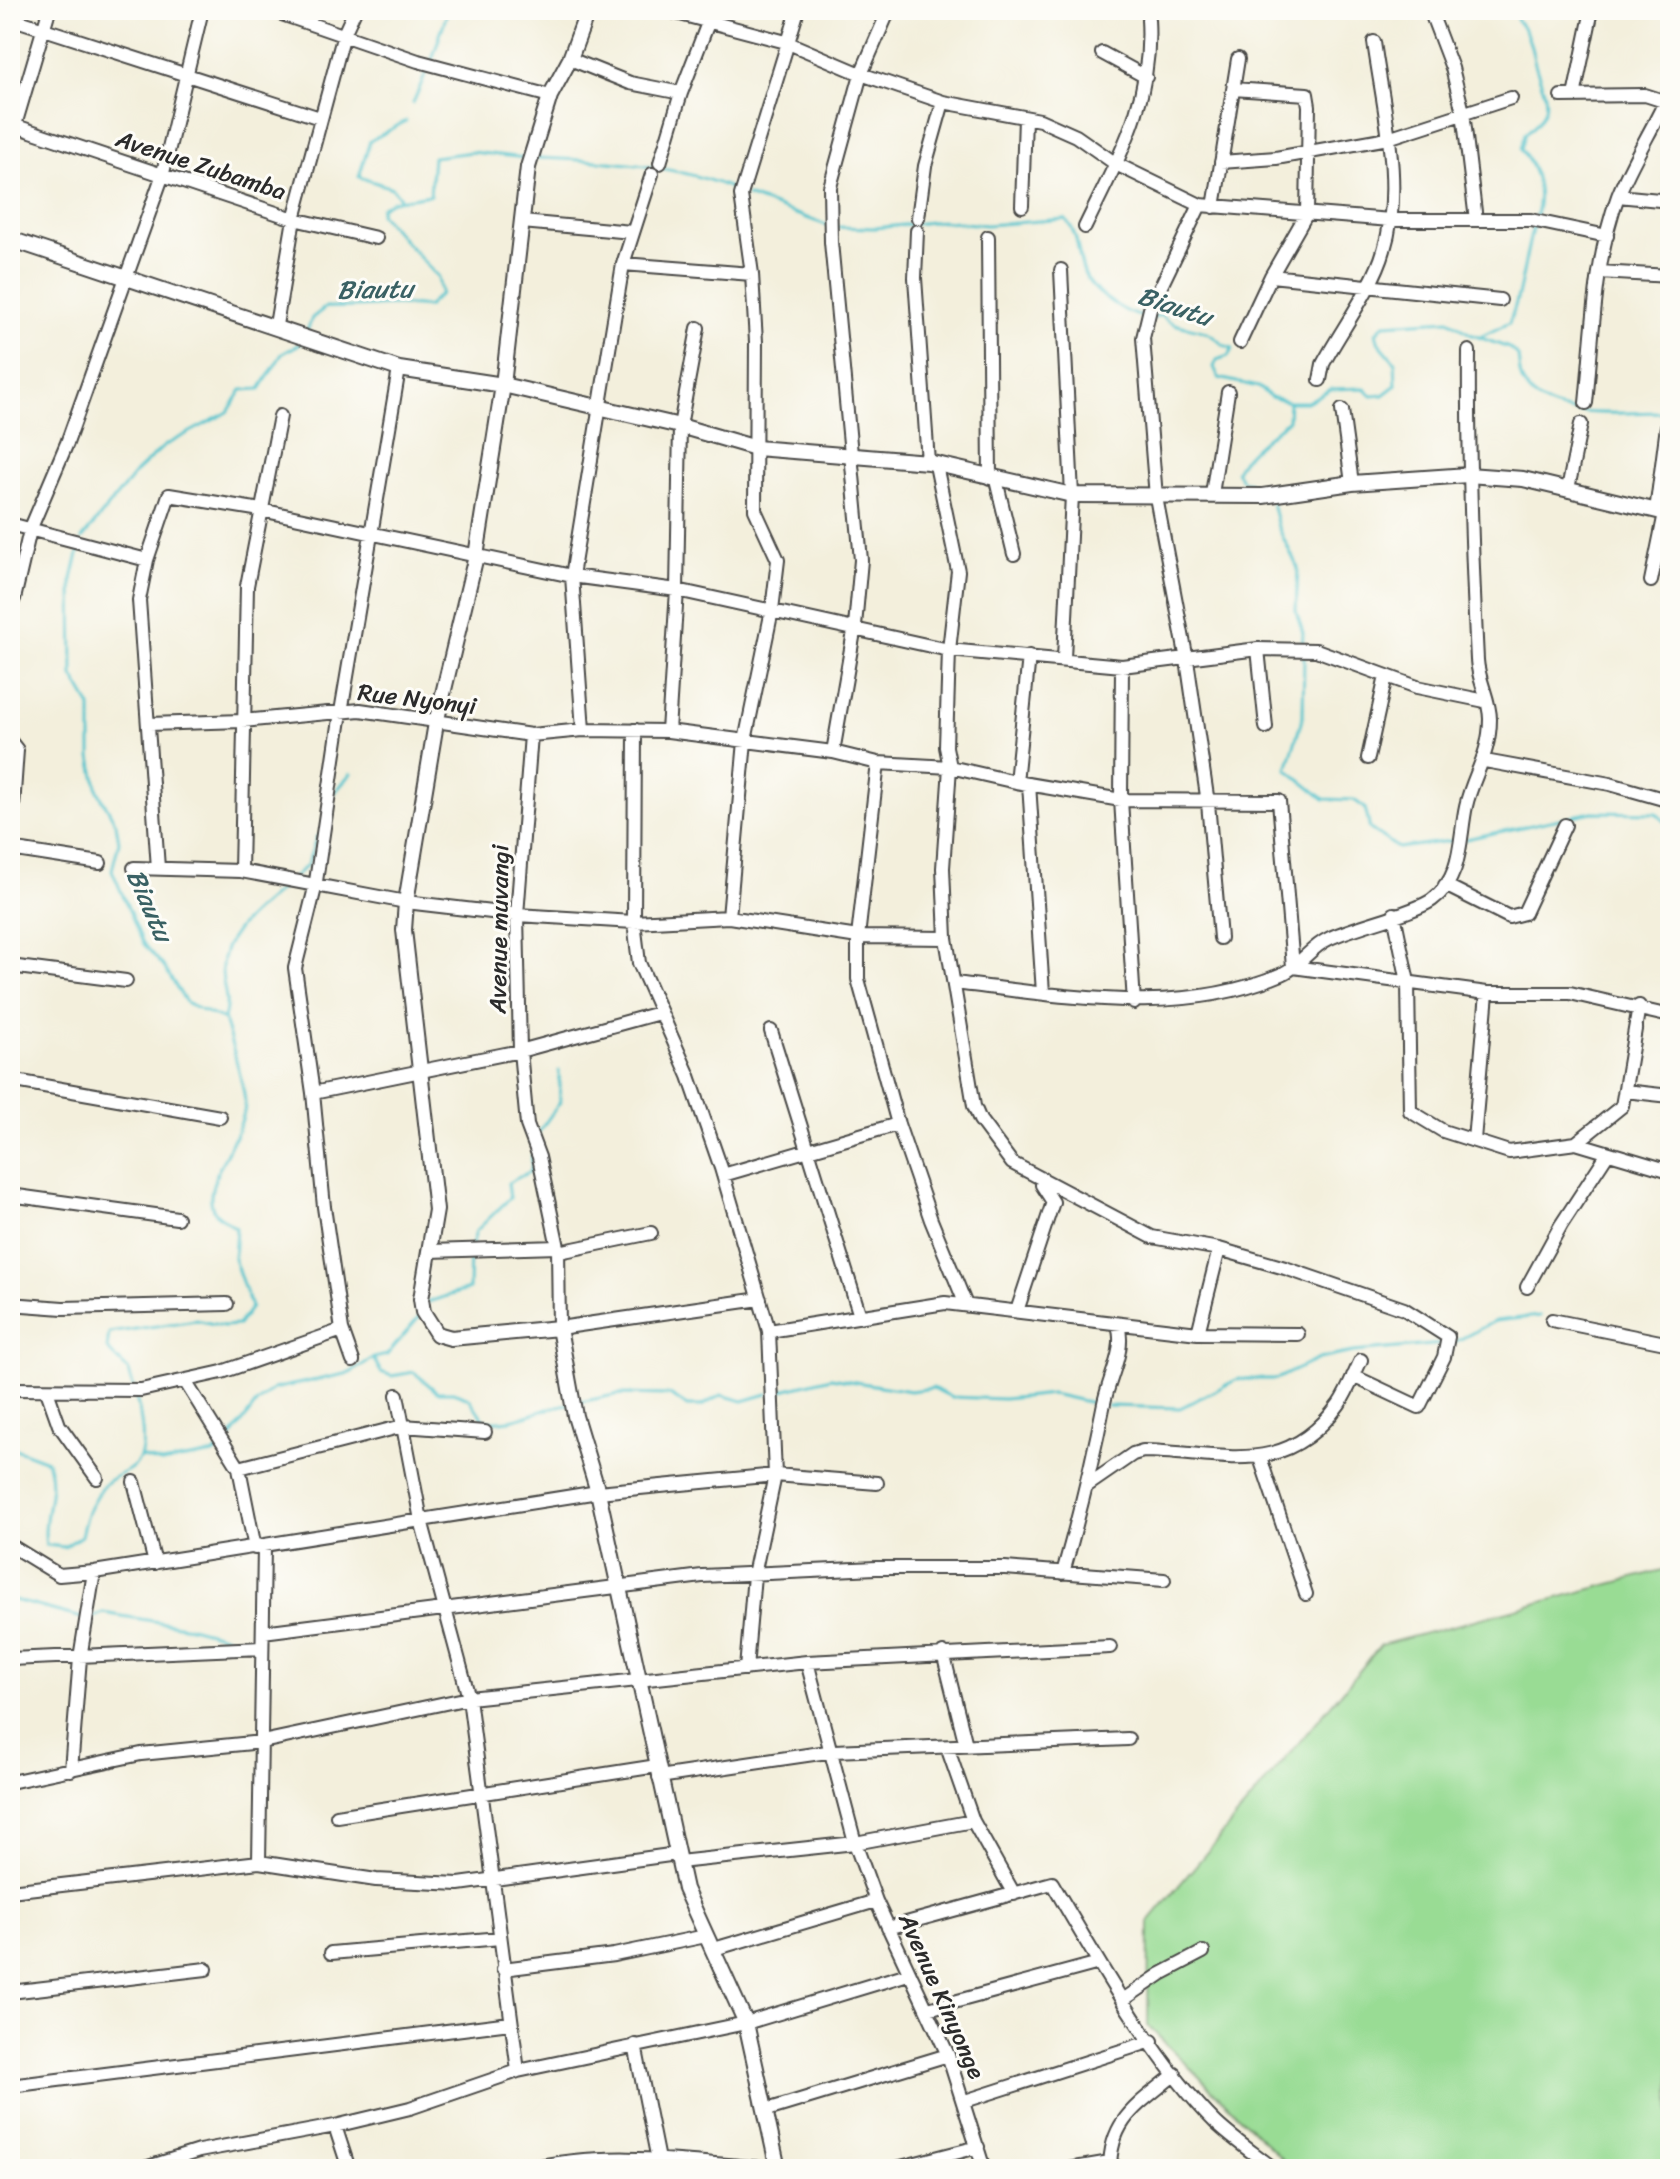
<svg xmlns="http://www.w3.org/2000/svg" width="1680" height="2179" viewBox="0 0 1680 2179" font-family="Sriracha,sans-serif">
<rect width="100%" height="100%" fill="#fdfcf7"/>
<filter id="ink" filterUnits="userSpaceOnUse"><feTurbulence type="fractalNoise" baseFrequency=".0125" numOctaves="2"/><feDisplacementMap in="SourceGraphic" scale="16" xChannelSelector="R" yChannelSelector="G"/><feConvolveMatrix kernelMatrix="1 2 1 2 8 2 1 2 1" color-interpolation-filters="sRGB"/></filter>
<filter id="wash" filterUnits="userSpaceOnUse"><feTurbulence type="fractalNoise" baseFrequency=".006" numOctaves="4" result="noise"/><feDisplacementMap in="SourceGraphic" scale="32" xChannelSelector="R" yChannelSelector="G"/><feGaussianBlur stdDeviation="1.8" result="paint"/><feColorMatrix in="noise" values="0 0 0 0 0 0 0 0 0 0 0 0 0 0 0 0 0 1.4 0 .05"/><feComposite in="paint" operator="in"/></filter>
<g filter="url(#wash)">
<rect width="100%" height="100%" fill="#f3efdc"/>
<path fill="#99dc94" stroke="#628460" stroke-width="2" d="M1670 1568V2169H1292L1148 2026 1149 1921 1381 1645Z"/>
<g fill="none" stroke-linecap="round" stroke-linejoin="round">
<path stroke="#57c4cd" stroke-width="3" d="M1518 10 1516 19C1528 32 1530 42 1534 60 1543 94 1559 107 1525 134L1521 149C1536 169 1543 190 1536 215
M432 60 448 10
M413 103 429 66
M536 158C597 160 682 164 736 191
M747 196 826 225
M400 198 392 188 359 177 370 141 406 121
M833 227 875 228 941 221 986 225 1065 219C1081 235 1076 260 1087 279 1097 295 1127 315 1145 317
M1153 318 1161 315C1175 330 1196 325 1211 335 1220 341 1221 346 1233 348L1228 356 1217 360 1214 367 1219 378 1258 387 1271 397 1289 402H1307L1331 389 1364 388 1372 396 1383 395 1396 385 1395 362 1379 343 1376 333 1384 324 1449 320 1470 334 1509 348 1518 356C1519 363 1519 373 1522 380 1539 425 1631 411 1667 412
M307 331 312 318 326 307C360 309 393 302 427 307L441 293 438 277 380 214 381 207 392 201 430 195 433 157 472 152 525 158
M1480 337 1509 323C1522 292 1524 259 1533 226
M1263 490 1241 479 1236 471C1244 453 1273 433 1288 420L1289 402
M1271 499 1278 527 1298 568 1296 611 1303 633 1302 648
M82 539 137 471 164 446 228 412 242 390 260 389 282 354 303 342
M80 546 72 579 73 676 91 707V757L98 791 116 824 119 842 112 870 143 943 164 967 187 1004 224 1020C230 1039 245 1086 245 1104 245 1135 195 1189 216 1213 221 1219 230 1223 236 1228L234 1259 251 1307 238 1325 223 1326 196 1320 109 1333 107 1349 129 1371 133 1386
M1304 655 1303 716 1287 769 1324 799 1354 800 1365 808 1370 829 1398 848 1458 840
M335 792 351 774
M1466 839 1592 812 1656 813 1670 826
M294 877 307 865 317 836
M224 1019C230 996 222 990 222 969 221 932 262 907 285 885
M536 1136 560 1102 559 1071
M472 1245 476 1231 510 1198 508 1183 531 1171 532 1155
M428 1302 469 1289 470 1253
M1451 1344 1495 1321 1540 1316
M374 1358 387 1355 420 1316
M775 1392 831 1378 910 1391 933 1388 951 1397 1004 1399 1052 1394 1101 1405
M576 1403 619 1394 670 1395 687 1406H702L721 1395 743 1401 767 1394
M1108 1406 1180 1408 1238 1379H1276L1319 1359 1353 1352 1443 1344
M227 1443 256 1404 273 1389 350 1373 373 1358 381 1372 392 1376 414 1372 437 1392H453L469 1398 484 1420C513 1426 540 1408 569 1404
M10 1447 47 1461C58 1490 41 1516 46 1545L64 1547 81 1536C85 1517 91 1499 105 1484 114 1474 135 1472 140 1457 146 1440 140 1411 135 1394
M140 1457 161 1463 214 1454 221 1448
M10 1599 82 1618
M91 1618 103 1613 190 1627 247 1642"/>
</g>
</g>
<g filter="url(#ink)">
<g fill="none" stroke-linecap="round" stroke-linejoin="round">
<g stroke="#494846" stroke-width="16">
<path id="minor" d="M270 10 418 61 550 96
M665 10 786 42 861 74 943 102 1040 120 1076 136 1116 164 1200 205 1391 220H1531L1607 236
M1431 13 1452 68 1463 112 1476 220
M10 18 320 118
M1102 53 1146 77
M570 59 630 83 681 93
M1233 89 1307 94 1309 106 1307 213 1271 276 1240 342
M1561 96 1645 95 1670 103
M1574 96 1592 10
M10 124 294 219 376 238
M10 142 49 10
M1221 162 1276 158 1388 138 1511 98
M660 163 681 93 713 10
M1618 196 1670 201
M1200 205 1150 309 1143 338 1156 497 1187 660 1208 803 1220 938
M1022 206 1025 118
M1214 207 1238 59
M918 218 925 166 943 102
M522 222 632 232
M1085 227C1119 156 1153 101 1148 19
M917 231 915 278 928 462
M988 237 990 478
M623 264 752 274
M1061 270 1072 495 1064 658
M1599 272 1670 276
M1271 276 1500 300
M276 325 294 219 344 34 355 10
M1320 380 1323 364C1341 330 1374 286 1384 250 1404 185 1383 108 1374 42
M1586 403C1593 335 1594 261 1618 196 1632 160 1655 126 1670 91
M1669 408 1670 398
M1342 410 1352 483
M936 465 958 571 949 650 946 747 950 767 943 868 946 938 974 1106 980 1120 1012 1163 1152 1237 1219 1249 1285 1268 1404 1309 1448 1337 1444 1357 1419 1407 1353 1376
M996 480 1014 554
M1568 489 1581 424
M1212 494 1228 392
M1656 511 1667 426
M10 524 147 560
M1651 581 1665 513
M14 599 30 530 67 443 162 177 202 10
M1258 649 1266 727
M1122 666 1121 800 1134 1003
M149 724 242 721 360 710 531 735 583 730 668 731 833 752 878 763 950 767 1016 782 1121 800 1279 801 1293 967
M583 730 572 576 623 264 652 174
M635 730 634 922 639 963 689 1076 721 1168 769 1331 775 1475 754 1575 746 1669
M668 731 677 590 680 426 698 328
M531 735 517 915 520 1051 527 1125 539 1157 558 1247 559 1328 760 1299
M10 741 17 750 10 850
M833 752 855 626 861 560 831 242 830 187 861 74 889 10
M1368 758 1386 676
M1485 761 1610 784 1670 801
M878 763 858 937V979L898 1124 931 1220 966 1305
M1016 782 1029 656
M1029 784 1043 993
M10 849 100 863
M134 868 241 871 406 902 517 915 634 922 729 917 858 937 946 938
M158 868 139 600 147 560 169 495 261 510 572 576 677 590 949 650 1122 666 1258 649 1316 650 1417 687 1485 701
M241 871 247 586 280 416
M1445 885 1509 917 1524 913 1565 825
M1394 914 1408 982 1410 1111 1443 1131 1509 1152 1576 1143 1670 1171
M729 917 745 741 772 610 778 560 755 510 756 342 752 274 741 195 798 10
M10 966 126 981
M1293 967 1487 993H1570L1670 1016
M954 983C1064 995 1177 1019 1282 974 1299 967 1310 947 1330 938 1356 926 1414 913 1432 900 1463 878 1459 838 1466 806 1473 775 1490 755 1490 719 1490 700 1478 680 1477 660 1472 557 1468 454 1469 351
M771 1031 860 1316
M10 1080 220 1117
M1625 1091 1670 1096
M313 1093 520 1051 659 1013
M1474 1140 1487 993
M1576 1143 1622 1106 1639 1006
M723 1175 898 1124
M10 1195 177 1218
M430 1251 558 1247
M559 1252 651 1233
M1527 1287 1561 1225 1608 1153
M10 1304 63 1308 227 1304
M1017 1311 1053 1202 1042 1185
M1552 1320 1670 1344
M769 1331 945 1303 1198 1333 1298 1334
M1198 1333 1219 1249
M353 1361 342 1330 324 1207 313 1093 295 968 315 888 341 712 399 369
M185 1381 239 1468 255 1548
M10 1389 141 1390 222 1372 342 1330
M47 1391 59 1425 97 1478
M397 1395 421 1520 469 1698 518 2071
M1260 1458 1306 1594
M239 1468 403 1426 485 1432
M134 1482 155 1563
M1088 1485 1133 1454 1143 1451C1221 1452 1284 1481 1339 1404 1348 1391 1354 1374 1361 1360
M10 1545 59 1575 94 1572 598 1492 775 1475 877 1483
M1063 1573C1079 1516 1093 1460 1104 1403 1109 1377 1126 1350 1118 1325
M263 1632 702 1576 876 1568H1005L1164 1580
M943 1653 966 1745
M10 1659 262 1648
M807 1662 855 1843 876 1901 948 2055 984 2169
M947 1747 973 1821 1014 1894
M71 1770 80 1658 94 1572
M659 1777 834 1751 1128 1739
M10 1782 141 1754 262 1742 469 1698 807 1662 1110 1647
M337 1816 657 1766
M259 1862 264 1547
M679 1862 855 1843 973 1821
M10 1891 259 1862 376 1880 459 1884 677 1854
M888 1928 1052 1883C1096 1958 1154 2062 1216 2123 1234 2140 1255 2154 1274 2169
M714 1949 876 1901
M331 1953 500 1938
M503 1969 614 1955 706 1936
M10 1992 206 1969
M1123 2000 1161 1974 1203 1952
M928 2009 1099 1963
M635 2045 658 2160
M10 2086 510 2023
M965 2101 1152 2041
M767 2110 948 2055
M335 2126 349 2169
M75 2169H93
M142 2169 199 2151 335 2126 410 2108 518 2071 746 2023 908 1974
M528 2169C606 2149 695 2163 775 2169
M893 2169 978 2147
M1069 2169 1110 2162 1119 2169
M1110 2169C1110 2118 1140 2104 1175 2074"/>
</g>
<g stroke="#494846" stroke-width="18">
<path id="tertiary" d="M588 10 570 59 550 96 528 167 503 385 476 556 436 723 406 902 404 930 436 1210 421 1299 423 1312 437 1334 451 1338 559 1328 575 1416 598 1492 685 1889 746 2023 778 2169
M10 239 399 369 503 385 680 426 756 448 928 462 1072 495 1263 496 1352 483 1468 475 1523 479 1670 514"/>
</g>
<use href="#minor" stroke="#fff" stroke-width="12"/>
<use href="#tertiary" stroke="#fff" stroke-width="14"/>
</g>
</g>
<g text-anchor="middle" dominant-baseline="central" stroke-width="6" stroke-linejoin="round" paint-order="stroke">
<g font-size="24" fill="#2b2b2b" stroke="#fdfcf7">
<text transform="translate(201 165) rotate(18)">Avenue Zubamba</text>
<text transform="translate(417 699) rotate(7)">Rue Nyonyi</text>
<text transform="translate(499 929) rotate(-89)">Avenue muvangi</text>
<text transform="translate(942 1996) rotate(66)">Avenue Kinyonge</text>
</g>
<g font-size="26" font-style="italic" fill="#3a6164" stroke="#fdfcf7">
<text transform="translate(375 289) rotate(-1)">Biautu</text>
<text transform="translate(1175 306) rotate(18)">Biautu</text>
<text transform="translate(150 905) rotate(66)">Biautu</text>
</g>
</g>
<rect width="1680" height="2179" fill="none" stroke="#fdfcf7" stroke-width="40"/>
</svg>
